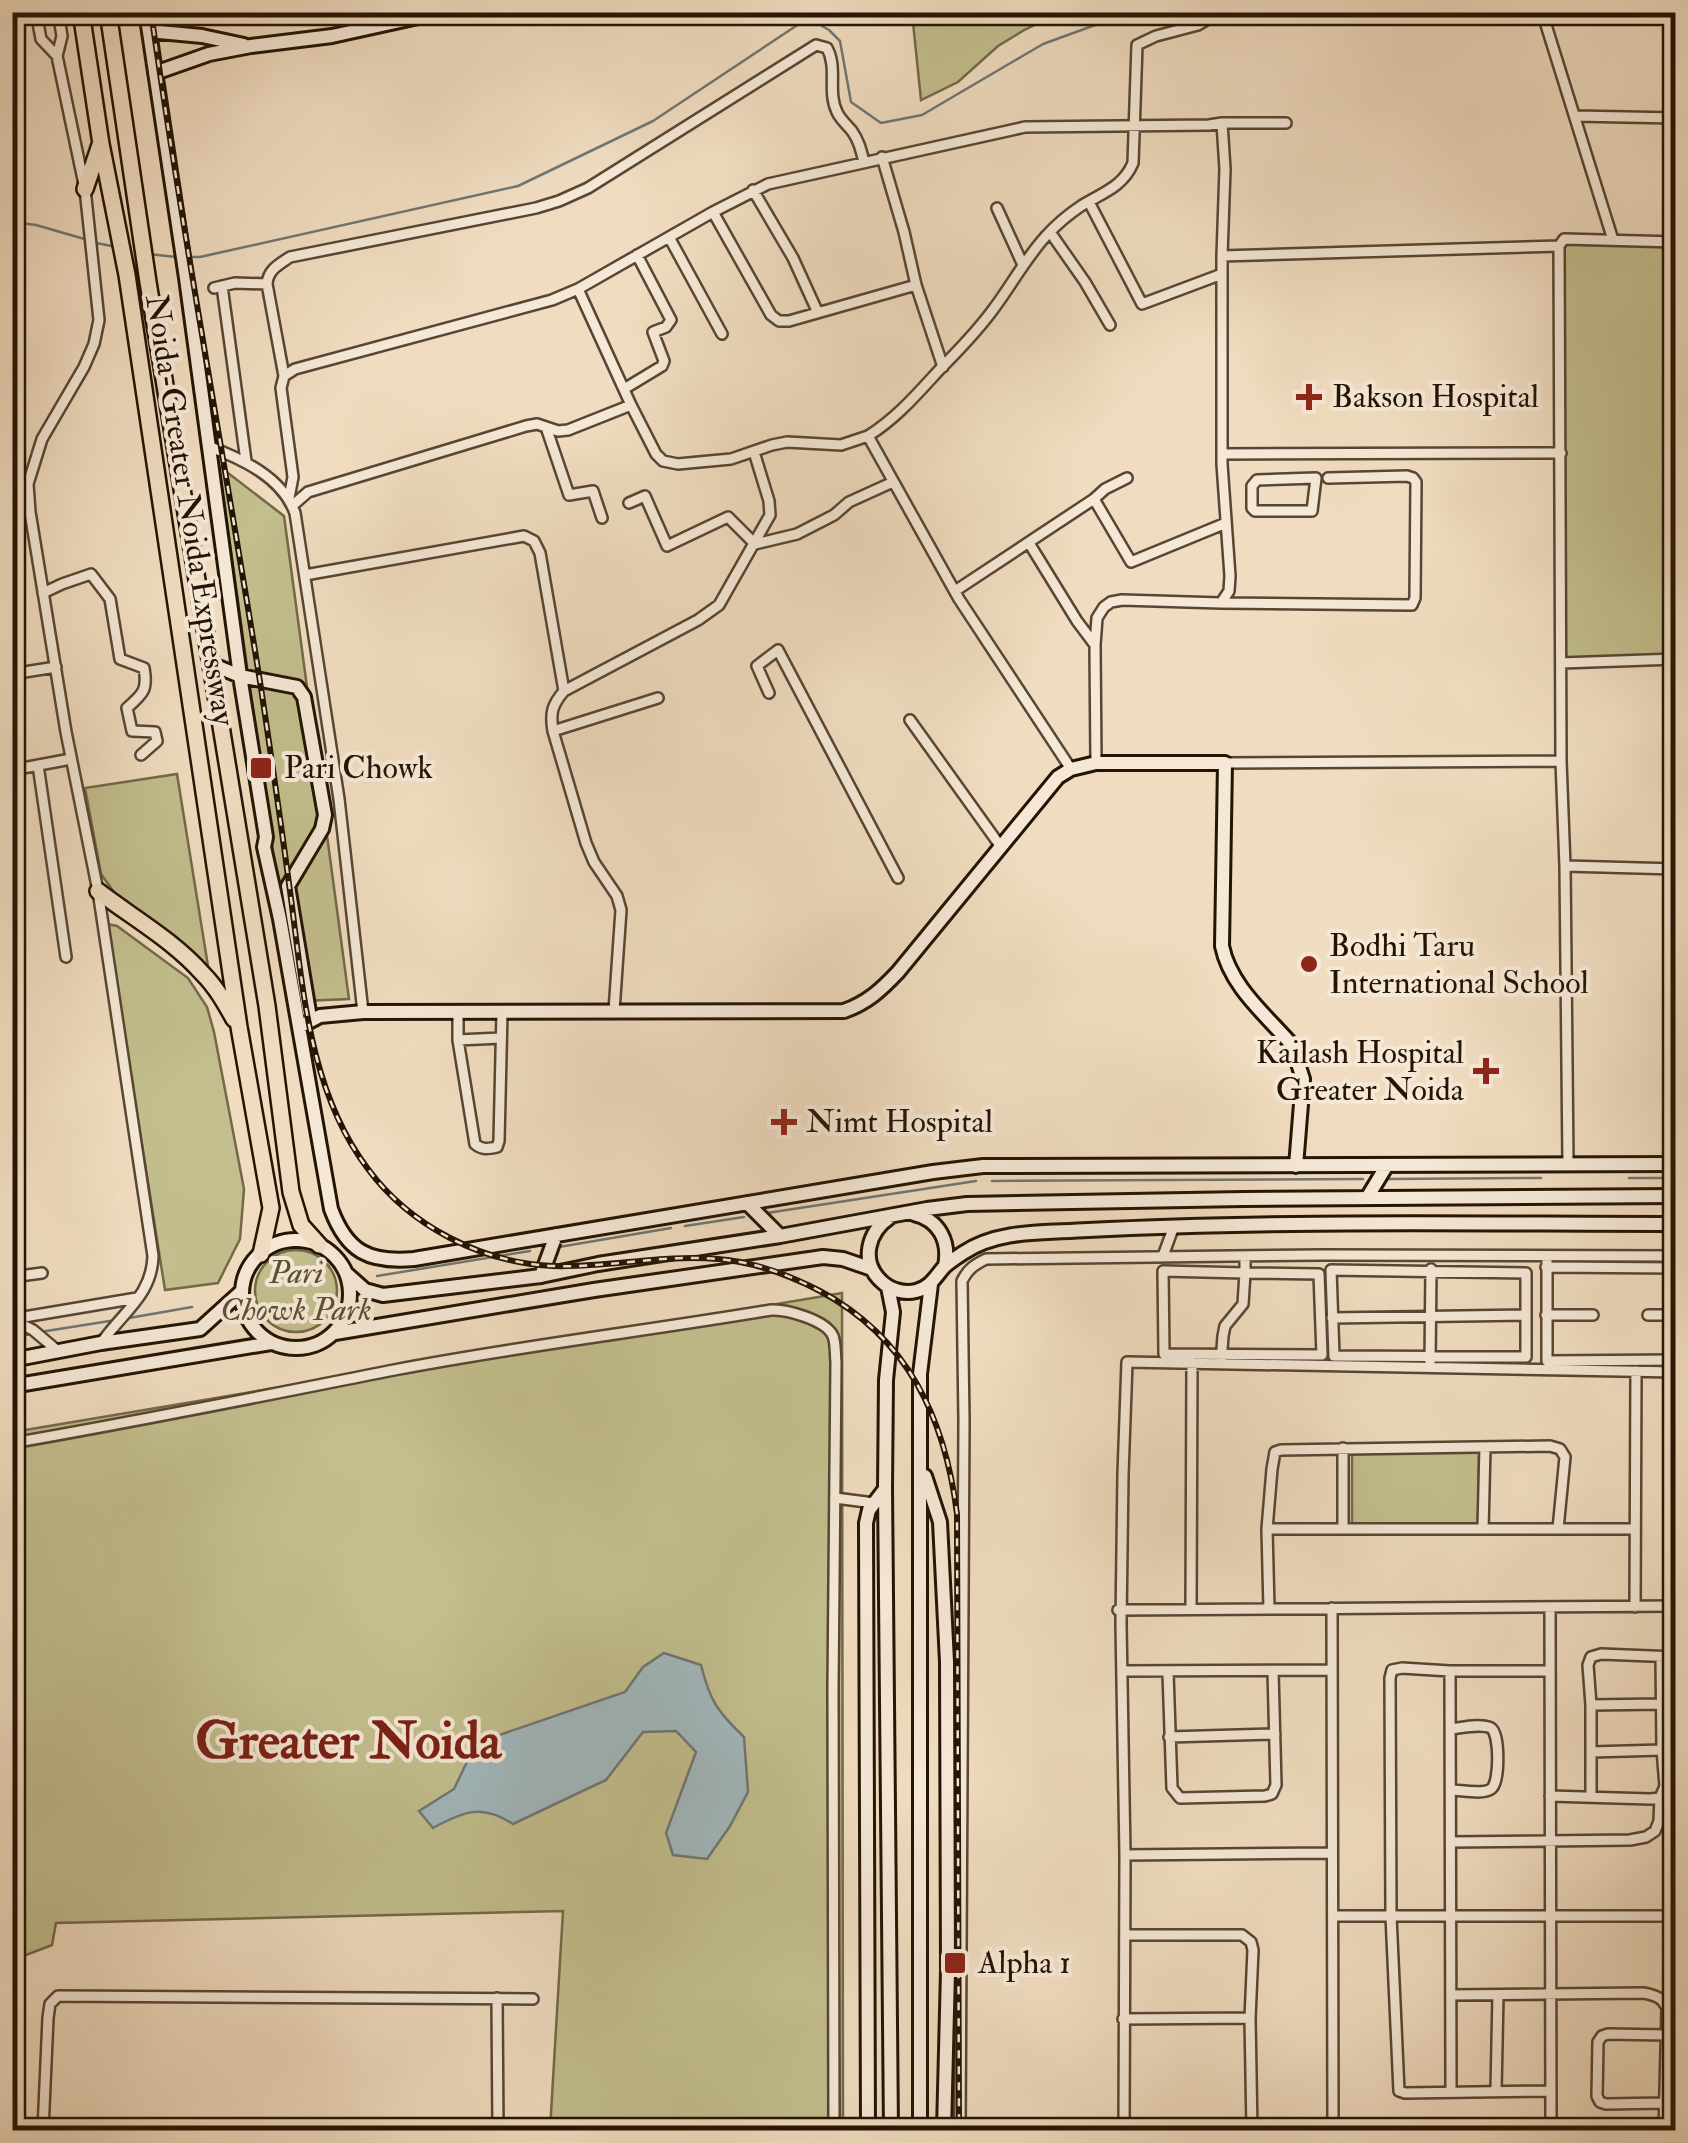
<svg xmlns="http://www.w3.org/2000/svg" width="1688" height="2143" viewBox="0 0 1688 2143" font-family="'IM FELL Double Pica',serif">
<rect width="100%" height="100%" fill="#f0dcc0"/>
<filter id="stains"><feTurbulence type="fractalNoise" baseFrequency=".002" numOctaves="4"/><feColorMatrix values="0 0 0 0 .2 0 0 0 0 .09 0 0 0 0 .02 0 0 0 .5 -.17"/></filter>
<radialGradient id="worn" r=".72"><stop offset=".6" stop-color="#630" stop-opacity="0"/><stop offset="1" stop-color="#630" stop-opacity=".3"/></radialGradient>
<path fill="#c2be8d" stroke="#736948" stroke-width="2.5" d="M912 13V12L1067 13 1057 14 1026 29 998 46 958 82 921 100Z
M1561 242H1675V659L1561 663Z
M219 466 284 516 349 999 302 1001 292 988Z
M177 774 208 966 121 902 101 874 85 788Z
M107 924 117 926 188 978 207 1007 214 1032 244 1189 240 1239 218 1283 165 1290Z
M255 1291a41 41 0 1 1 82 0a41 41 0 1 1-82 0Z
M842 1293 843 2130H550L563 1911 56 1923 52 1945 18 1958 13 1967V1432Z
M1479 1452 1478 1524 1352 1523V1454Z"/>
<path fill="#a1b8be" stroke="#6f7674" stroke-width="2.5" d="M664 1653 701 1665C710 1701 717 1711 744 1737L748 1792 730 1826 707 1859 673 1855 666 1833 696 1752 676 1731 643 1732 606 1780 513 1824C482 1804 464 1811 433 1828L419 1811 454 1789 476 1743 625 1692 643 1667Z"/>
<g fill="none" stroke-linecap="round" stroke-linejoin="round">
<path stroke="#6f7674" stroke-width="2.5" d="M12 222 36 225 88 240
M96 243 117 247
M149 254 176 257
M189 257H200L518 186 653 121 808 18 829 30 840 41 851 102 881 123 922 115 1043 44 1098 24 1164 15 1169 12
M1629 1178H1676
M1388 1179 1541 1178
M992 1181 1363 1179
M767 1213 976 1181
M685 1226 744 1217
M559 1247 671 1228
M377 1276 530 1251
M129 1318 192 1307
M40 1332 116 1320
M12 1337 32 1334"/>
<g stroke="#574633" stroke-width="14">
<path id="street" d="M36 12 41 39 57 56
M58 12 62 36 57 56 85 189 99 320 94 344 84 367 42 439 28 484 30 512 66 732 98 891 153 1256C152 1295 123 1312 102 1342
M1542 12 1613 240
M1543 15 1676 19
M1575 116 1676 118
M1222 123H1286
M882 157 904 232 916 285 943 367
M753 190 793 258 818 313
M1089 202 1142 304 1222 274
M997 208 1023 265
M713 212 771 315 779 321H789L916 285
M1050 232 1085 282 1110 325
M669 237 722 334
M1222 256 1559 246
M222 286 246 461
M214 288 235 283 267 284
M284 376 267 284C268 270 278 265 290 257L536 208 559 201 588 188 816 45 827 48C838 68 827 92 837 112 840 119 847 125 852 131 859 141 861 150 864 162
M624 389 662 366 664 361 653 332 666 327 671 320 637 255
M631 405 656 454 663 461 678 464 731 459 772 445 787 442 841 445 868 436 959 599 1071 769
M546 427 569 495 593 491 602 518
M868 436C897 418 918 393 941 368 959 350 977 331 992 311 1011 286 1025 259 1046 236 1056 225 1069 214 1081 206 1102 193 1123 187 1133 163L1137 45 1156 36 1198 25 1220 12
M208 446C242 459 282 477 295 513L339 799 363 1012
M1222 454 1561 453
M1316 478 1312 511H1255L1252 508V486L1257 480Z
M289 498 293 477 281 388 284 376 295 369 552 300 578 289 713 212 768 184 1025 127 1209 125 1222 123 1225 169 1222 256V464L1230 576 1229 591 1221 603 1122 600 1111 602 1104 607 1097 618 1095 645 1096 763
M1094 499 1131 562 1226 523
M629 503 645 496 667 546 728 517 755 544 797 534 834 515 849 502 893 482
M292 506 308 492 526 426 537 424 558 431 568 430 631 405 578 289
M1029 543 1077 621 1095 645
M305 575 524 536 534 541 540 553 564 691
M12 582 16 609 12 618
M955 591 1094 499 1105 489 1127 478
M43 593 62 584 91 574 110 599 120 659 144 668C148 690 143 694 127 708L132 731 155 732 157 741 141 755
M1221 603 1412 605 1415 598 1416 482 1413 478 1407 476 1328 478
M1561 663 1676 659
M12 674 56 667
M769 693 757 666 778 650 898 878
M910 720 1001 847
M553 731 658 698
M1225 763 1561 761
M38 765 66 957
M12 770 71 759
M1565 866 1676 869
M614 1011 621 910 617 896 594 862 586 843 553 731C550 713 552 705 564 691L698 620 719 605 770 515 769 501 754 452
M458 1012V1040L475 1144C482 1150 488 1149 497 1147L499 1141 502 1012
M458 1040 501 1038
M1568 1163 1565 866 1561 761 1559 246 1564 239 1676 242
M1163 1256 1174 1226
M1547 1257V1361L1676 1360
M1546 1267 1676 1268
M1331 1270 1526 1273V1357L1334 1356Z
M12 1277 42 1273
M1546 1315H1593
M1648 1315H1676
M1332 1318 1526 1315
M12 1319 137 1298
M13 1320 33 1330 59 1352
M1221 1363 1223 1336 1225 1326 1243 1304 1245 1273 1163 1271 1164 1354 1322 1355 1319 1274 1245 1273V1256
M1430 1363 1431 1269
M12 1443C140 1421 267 1395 394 1370 519 1346 646 1331 771 1310 786 1309 826 1320 833 1336 836 1344 835 1354 836 1362L833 1688 834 2130
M835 1498 874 1503
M1267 1529H1635
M1343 1529V1448
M1483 1529 1485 1447
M1550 1607 1551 2130
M1635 1607 1636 1371
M1332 1608 1333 2130
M1191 1609 1192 1363
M1269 1609 1267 1529 1272 1469 1275 1452 1281 1450 1550 1446 1560 1449 1565 1457 1558 1529
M1118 1610 1676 1606
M1122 1671 1332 1670
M1450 1671 1451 2091
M1550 1671H1450L1402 1668 1392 1670 1390 1678 1391 1916 1399 2091 1405 2093 1551 2091
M1168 1673 1172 1788 1180 1798 1265 1796 1272 1794 1276 1785 1273 1671
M1591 1705 1661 1704
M1450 1729C1461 1728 1481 1723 1491 1728 1500 1734 1500 1783 1491 1789 1482 1795 1461 1790 1451 1790
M1169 1737 1275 1734
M1591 1752 1662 1750
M1550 1796 1650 1799 1660 1798 1665 1786 1662 1750 1661 1657
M1591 1796V1705L1588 1665 1591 1657 1601 1654 1676 1657
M1451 1842 1630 1840 1646 1837 1655 1831 1659 1821 1660 1798
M1125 1855 1332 1853
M1333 1916H1676
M1125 1935H1242L1251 1942 1253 1950 1250 2018 1252 2130
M1451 1995 1644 1993C1656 1996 1662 1997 1667 2008L1664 2130
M497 1998 498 2130
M1123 2019 1250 2018
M1496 2091 1498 1995
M1663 2103 1606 2104 1600 2102 1597 2096 1598 2042 1602 2036 1608 2034 1667 2035
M43 2130 48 2018 50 2004 58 1996 533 1999
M960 2130 964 1421 962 1281C968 1269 974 1265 986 1259L1321 1255 1676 1256
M1124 2130 1125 1855 1121 1624 1123 1474 1127 1362 1676 1372"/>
</g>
<g stroke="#241404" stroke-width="18">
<path id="secondary" d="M146 12 186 278 240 676 297 687 304 697 325 815 322 829 288 886 309 1012
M149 31 202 36 244 45
M155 73 209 54 251 46 332 36 441 12
M211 664 240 676 266 837 264 847 280 919 331 1209C347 1252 369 1263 414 1259L933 1172 983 1166 1676 1164
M299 1027 320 1016 363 1012 844 1011C867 1003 881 990 898 972L1058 777 1071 769 1096 763H1225L1222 946C1230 986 1266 1015 1292 1045L1303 1079 1296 1166
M1367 1198 1387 1165
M747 1203 780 1236
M914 1214C939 1220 950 1241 945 1266
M890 1217C868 1232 860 1261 881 1281 890 1290 904 1294 916 1291 931 1287 935 1277 944 1267 949 1262 957 1257 963 1253 999 1229 1046 1233 1088 1230 1283 1220 1480 1224 1676 1224
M242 1294a54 54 0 1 1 108 0a54 54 0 1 1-108 0Z
M347 1274 365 1290 383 1295 541 1276 598 1264 780 1236 927 1209 967 1204 1244 1199 1676 1196
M541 1276 556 1235
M888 1287 893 1312 886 1380 885 1488 891 2130
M335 1333 594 1290 823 1257 843 1259 872 1269
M12 1360 101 1343 200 1329 242 1291
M12 1386 271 1343
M925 1476 940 1522 947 1662 948 1971 944 2130
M868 2130 866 1523 869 1510 885 1489
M920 2130V1374L931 1284"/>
</g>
<g stroke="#241404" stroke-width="20">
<path id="highway" d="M81 12 101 144 127 275 239 1027 271 1208 261 1254
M108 12 148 282 267 1006 291 1192 301 1225 319 1245
M85 189 100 145
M98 891C133 918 173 940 203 974 216 987 225 1003 234 1019"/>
</g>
<use href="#street" stroke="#f5e8d6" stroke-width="9"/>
<use href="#secondary" stroke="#f5e8d6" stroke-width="12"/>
<use href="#highway" stroke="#f0dcc0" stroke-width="15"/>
<g stroke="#241404" stroke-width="6">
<path id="rail" d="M151 12C183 238 225 462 261 688 271 755 281 823 290 891 303 986 308 1090 368 1169 410 1226 482 1263 553 1266 608 1268 663 1254 718 1259 755 1262 787 1274 820 1291 908 1338 945 1418 957 1514L959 2130"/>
</g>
<use href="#rail" stroke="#f5e8d6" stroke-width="2.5" stroke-dasharray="8" stroke-linecap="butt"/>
</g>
<g fill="#8f2418" stroke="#f5e8d6" stroke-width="4">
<path d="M1304 382h10v10h10v10h-10v10h-10v-10h-10v-10h10z"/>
<rect x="249" y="756" width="24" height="24" rx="5"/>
<circle cx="1309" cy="964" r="10"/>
<path d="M1481 1056h10v10h10v10h-10v10h-10v-10h-10v-10h10z"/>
<path d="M779 1107h10v10h10v10h-10v10h-10v-10h-10v-10h10z"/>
<rect x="943" y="1951" width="24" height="24" rx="5"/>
</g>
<g text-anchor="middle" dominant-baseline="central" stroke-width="8" stroke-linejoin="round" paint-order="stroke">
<g font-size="32" fill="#241404" stroke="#f5e8d6" text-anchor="start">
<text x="1332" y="397">Bakson Hospital</text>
<text x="284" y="768">Pari Chowk</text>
<text x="1329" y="946">Bodhi Taru<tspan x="1329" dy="37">International School</tspan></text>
<text x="1464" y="1053" text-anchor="end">Kailash Hospital<tspan x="1464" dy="37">Greater Noida</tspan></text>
<text x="806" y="1122">Nimt Hospital</text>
<text x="978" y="1963">Alpha 1</text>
</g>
<g font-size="32" fill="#241404" stroke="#f5e8d6">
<text transform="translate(190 510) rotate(81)">Noida-Greater Noida Expressway</text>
</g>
<g font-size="32" font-style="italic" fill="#5b5034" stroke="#f5e8d6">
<text x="296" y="1273">Pari<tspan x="296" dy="37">Chowk Park</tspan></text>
</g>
<g font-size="52" font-weight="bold" fill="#7a1f14" stroke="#f5e8d6">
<text x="348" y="1741">Greater Noida</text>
</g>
</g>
<rect width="1688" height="2143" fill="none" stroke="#f0dcc0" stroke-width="50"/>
<rect x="15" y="15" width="1658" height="2113" fill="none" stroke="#241404" stroke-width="5"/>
<rect x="25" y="25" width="1638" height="2093" fill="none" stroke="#241404" stroke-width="2.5"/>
<rect width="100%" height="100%" filter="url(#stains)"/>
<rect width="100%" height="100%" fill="url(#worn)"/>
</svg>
